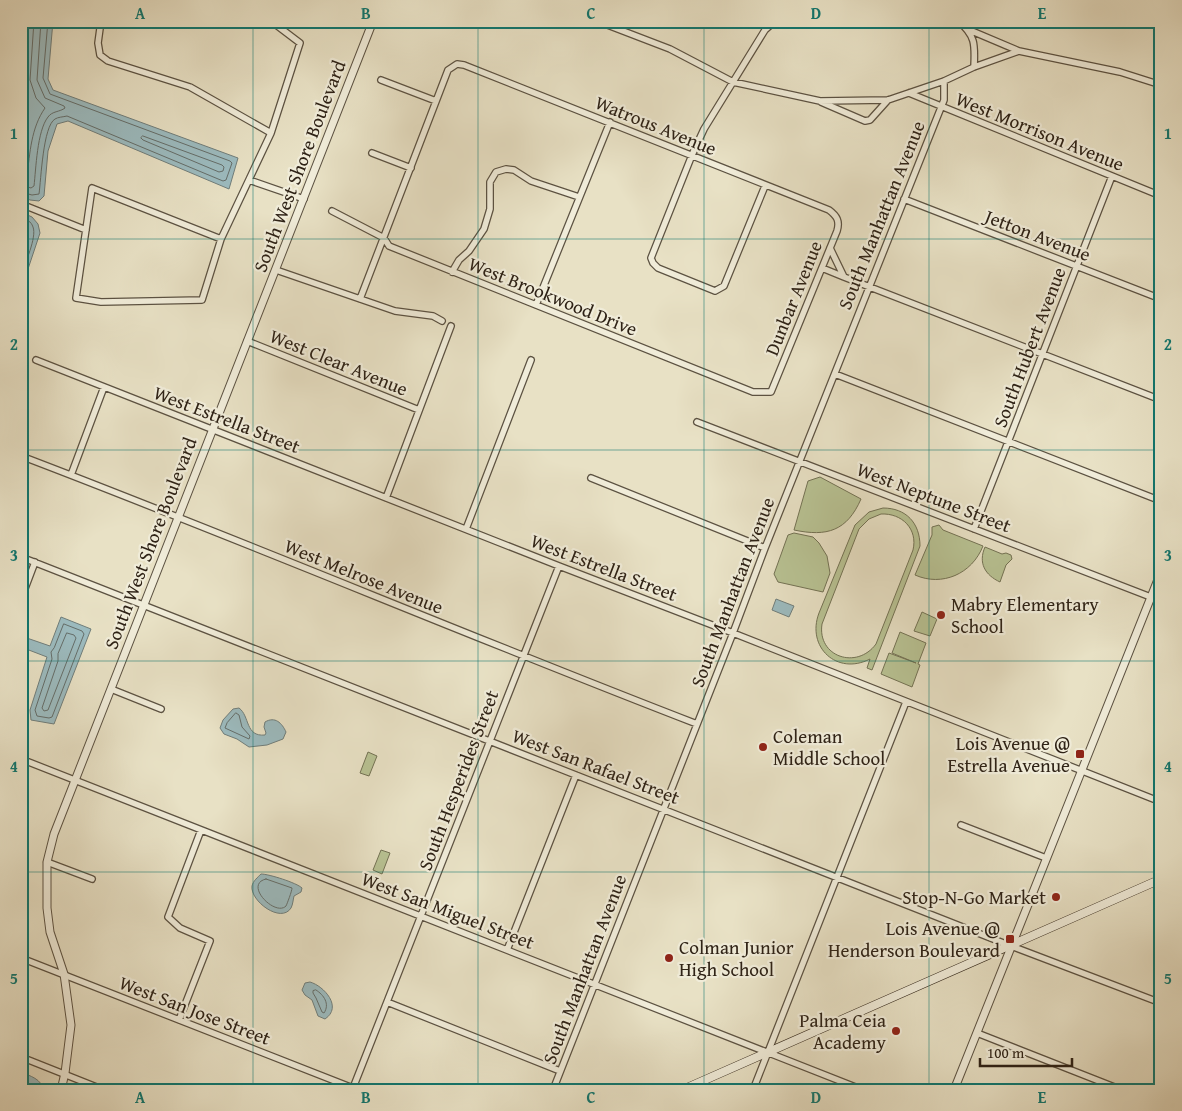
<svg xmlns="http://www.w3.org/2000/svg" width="1182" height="1111" viewBox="0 0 1182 1111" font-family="'Gentium Book Plus',serif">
<rect width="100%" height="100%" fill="#e8e1c5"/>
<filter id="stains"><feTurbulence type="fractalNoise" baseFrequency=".004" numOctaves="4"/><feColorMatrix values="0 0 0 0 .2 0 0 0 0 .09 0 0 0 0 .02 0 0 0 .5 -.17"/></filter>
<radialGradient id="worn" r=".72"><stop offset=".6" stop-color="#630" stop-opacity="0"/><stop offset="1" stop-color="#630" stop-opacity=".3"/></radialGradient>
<path fill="#b8c293" stroke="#737254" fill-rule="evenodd" d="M820 477 861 499C847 531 827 537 794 530L808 481Z
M883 508C906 508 920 523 920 546L872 670 867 668 870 659C837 676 806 647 819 613L855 525 869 512ZM881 514C902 513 918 529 913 550L876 644C857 670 817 657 822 624L859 529 869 519Z
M939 525 943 530 983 546C972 574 942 587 915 575L932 535V527Z
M794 533 813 537 819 543 827 556 830 573 823 592 778 582 774 574 788 535Z
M985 547 1002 554 1006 553 1011 555 1012 559 1006 565 1000 582C985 575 978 563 985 547Z
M922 612 937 619 930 636 914 631Z
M900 632 926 643 918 664 920 665 912 687 881 674 889 653 916 663 892 653Z
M368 752 377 756 369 776 360 773Z
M381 850 390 853 382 874 373 870Z"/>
<path fill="#9cbbbf" stroke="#707e7b" d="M22 21H53L48 79 53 90 238 158 229 189 68 121 57 124 48 151 44 196 39 201 30 200 21 196Z
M21 212 32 217 38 224 40 233 21 290Z
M776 599 794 606 789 617 772 610Z
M61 617 91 629 54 724 31 720 30 710 47 657 21 647V636L50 646Z
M239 708C250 716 245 737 265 735L266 733 264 727 265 722C275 716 282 723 286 732L283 739 267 745 249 747 237 739 224 734 220 728 223 720 233 709Z
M261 874C269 874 297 883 302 888L301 892 294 896C293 900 293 904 291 908 281 924 250 901 252 886 253 881 258 877 261 874Z
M310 982C324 986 343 1007 325 1019L318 1016 312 1000 305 995 302 990 305 983Z
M21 1072C30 1076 42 1079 43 1090H21Z"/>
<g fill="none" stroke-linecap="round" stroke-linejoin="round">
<path stroke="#656e6a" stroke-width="1" d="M143 136 222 165 224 167 223 171 219 172 143 140 141 138Z
M21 178 27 176C30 153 31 128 45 108L36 98 30 80 34 21
M21 185 31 188 34 186C36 169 37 131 48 117 52 111 60 112 65 108L64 106 45 98 37 80 41 21
M21 192 32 195 39 194C41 180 43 126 55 119 58 117 63 117 67 116L223 181 226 180 232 163 230 161 50 94 43 78 48 21
M21 217C27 220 31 221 33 227 37 237 25 264 21 274
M64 624 82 631 84 634 52 717 49 718 37 716 35 710 52 659 51 652 54 648Z
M67 633 74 635 76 638 48 710 44 711 42 708 58 661V654Z
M236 713 239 715 242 727 250 736 249 739 225 728 227 723Z
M266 879 292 888C292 891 287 904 286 906 275 917 243 884 266 879Z
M316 990C324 995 330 1004 324 1013L322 1012 316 998 313 993V991Z"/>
<g stroke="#5c5242" stroke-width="8">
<path id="minor" d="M101 21 98 43 100 55 108 61 190 87 271 133
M597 21 670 49 733 82 820 101 888 100 944 81 974 67 1019 51 1120 72 1161 85
M958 21C976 36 975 45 974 67
M967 29 1019 51
M381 80 436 101
M909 93 1161 196
M821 102 865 121 870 120 888 100
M372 153 411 168
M249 180 304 199
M765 186 724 286 715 291 658 268 653 263 651 258 692 155 704 129 765 30 775 21
M904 199 1161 299
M21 204 86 230
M332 211 384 238 389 246 753 392H771L837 231C840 221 837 216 829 210L464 65 457 64 448 70 360 299
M221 239 92 188 76 298 101 302 202 300 221 239 271 133 300 43 271 21
M830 248 844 277 1161 400
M822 268 844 277
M276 270 395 311 433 316 442 321
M452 272 459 260 469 251 484 229 490 209V182L496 172 506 169 514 170 531 181 579 197
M536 305 610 122
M247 341 419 410
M36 360 559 566 733 633 1161 802
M835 374 1161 501
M697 422 1161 601
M21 456C247 542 471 637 697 724
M71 475 104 387
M591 478 765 548
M386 498 451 326
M466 529 531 360
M974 529 1112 176
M21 557 1011 946 1161 1003
M21 599 35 562
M111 689 161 709
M21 759 863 1090
M961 825 1046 858
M47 862 92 879
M507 950 576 775
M21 958 358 1090
M387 1002 560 1071
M179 1020 210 941 180 928 168 917 201 830
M977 1033 1122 1090
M21 1057 104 1090
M353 1088 559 566
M553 1090 733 633 765 548 944 100V81
M753 1090 906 702
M1155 1090 1161 1077"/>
</g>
<g stroke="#5c5242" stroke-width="9">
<path id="tertiary" d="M61 1090 65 1073 71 1025 64 974 50 932 47 908V862L54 834 373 21
M954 1090 1161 572"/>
</g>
<g stroke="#2e2216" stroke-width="9">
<path id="secondary" d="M682 1090 1161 879"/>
</g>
<use href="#minor" stroke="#f0ecd9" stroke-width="5.5"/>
<use href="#tertiary" stroke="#f0ecd9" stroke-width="7"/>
<use href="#secondary" stroke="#f0ecd9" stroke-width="8"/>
</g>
<path fill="none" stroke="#0f766e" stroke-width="1" stroke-opacity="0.55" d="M253 21V1090M478 21V1090M704 21V1090M929 21V1090M21 239H1161M21 450H1161M21 661H1161M21 872H1161"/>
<g fill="#8f2418" stroke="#f0ecd9" stroke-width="2">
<circle cx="941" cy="615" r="5"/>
<circle cx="763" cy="747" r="5"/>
<rect x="1075" y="749" width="10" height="10" rx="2.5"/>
<circle cx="1056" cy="897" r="5"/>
<rect x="1005" y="934" width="10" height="10" rx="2.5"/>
<circle cx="669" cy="958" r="5"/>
<circle cx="896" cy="1031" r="5"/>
</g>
<g text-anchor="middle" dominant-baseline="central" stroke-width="4.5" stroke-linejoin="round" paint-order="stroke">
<g font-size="19" fill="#2e2216" stroke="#f0ecd9">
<text transform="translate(656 125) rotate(22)">Watrous Avenue</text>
<text transform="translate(1040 131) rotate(22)">West Morrison Avenue</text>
<text transform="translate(299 166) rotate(-69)">South West Shore Boulevard</text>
<text transform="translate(881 215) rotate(-68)">South Manhattan Avenue</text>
<text transform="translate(1038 235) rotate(21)">Jetton Avenue</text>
<text transform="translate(553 296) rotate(22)">West Brookwood Drive</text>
<text transform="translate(793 298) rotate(-68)">Dunbar Avenue</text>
<text transform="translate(1029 347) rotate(-69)">South Hubert Avenue</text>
<text transform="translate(339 362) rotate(22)">West Clear Avenue</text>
<text transform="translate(227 419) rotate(21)">West Estrella Street</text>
<text transform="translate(934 497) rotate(21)">West Neptune Street</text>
<text transform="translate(150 543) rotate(-69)">South West Shore Boulevard</text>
<text transform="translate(604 567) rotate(21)">West Estrella Street</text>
<text transform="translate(364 576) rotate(22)">West Melrose Avenue</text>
<text transform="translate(732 592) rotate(-69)">South Manhattan Avenue</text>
<text transform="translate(596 766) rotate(21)">West San Rafael Street</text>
<text transform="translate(458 780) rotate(-69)">South Hesperides Street</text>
<text transform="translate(448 910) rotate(21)">West San Miguel Street</text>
<text transform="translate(584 969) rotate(-69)">South Manhattan Avenue</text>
<text transform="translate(195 1010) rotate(21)">West San Jose Street</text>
</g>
<g font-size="19" fill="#2e2216" stroke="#f0ecd9" text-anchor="end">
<text x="951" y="604" text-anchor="start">Mabry Elementary<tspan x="951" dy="22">School</tspan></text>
<text x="773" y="736" text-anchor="start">Coleman<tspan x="773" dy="22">Middle School</tspan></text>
<text x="1070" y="743">Lois Avenue @<tspan x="1070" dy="22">Estrella Avenue</tspan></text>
<text x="1046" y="897">Stop-N-Go Market</text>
<text x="1000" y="928">Lois Avenue @<tspan x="1000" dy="22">Henderson Boulevard</tspan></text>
<text x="679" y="947" text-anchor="start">Colman Junior<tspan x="679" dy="22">High School</tspan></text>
<text x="886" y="1020">Palma Ceia<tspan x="886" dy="22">Academy</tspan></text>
</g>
</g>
<rect width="1182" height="1111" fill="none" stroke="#e8e1c5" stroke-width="55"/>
<path d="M980 1058v8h92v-8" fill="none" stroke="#2e2216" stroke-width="2.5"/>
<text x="987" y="1058" font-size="15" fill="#2e2216" stroke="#f0ecd9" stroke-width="4" paint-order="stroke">100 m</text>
<rect x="28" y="28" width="1126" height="1056" fill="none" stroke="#0f766e" stroke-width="2"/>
<g font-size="16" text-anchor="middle" font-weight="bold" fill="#0f766e">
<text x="140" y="19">A</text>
<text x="366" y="19">B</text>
<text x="591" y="19">C</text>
<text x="816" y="19">D</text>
<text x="1042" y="19">E</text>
<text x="14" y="139">1</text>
<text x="1168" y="139">1</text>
<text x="14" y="350">2</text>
<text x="1168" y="350">2</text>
<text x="14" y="561">3</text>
<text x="1168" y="561">3</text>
<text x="14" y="772">4</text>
<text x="1168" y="772">4</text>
<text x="14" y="984">5</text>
<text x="1168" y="984">5</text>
<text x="140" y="1103">A</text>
<text x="366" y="1103">B</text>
<text x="591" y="1103">C</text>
<text x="816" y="1103">D</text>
<text x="1042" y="1103">E</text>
</g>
<rect width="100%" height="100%" filter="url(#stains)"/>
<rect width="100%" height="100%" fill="url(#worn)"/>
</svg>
